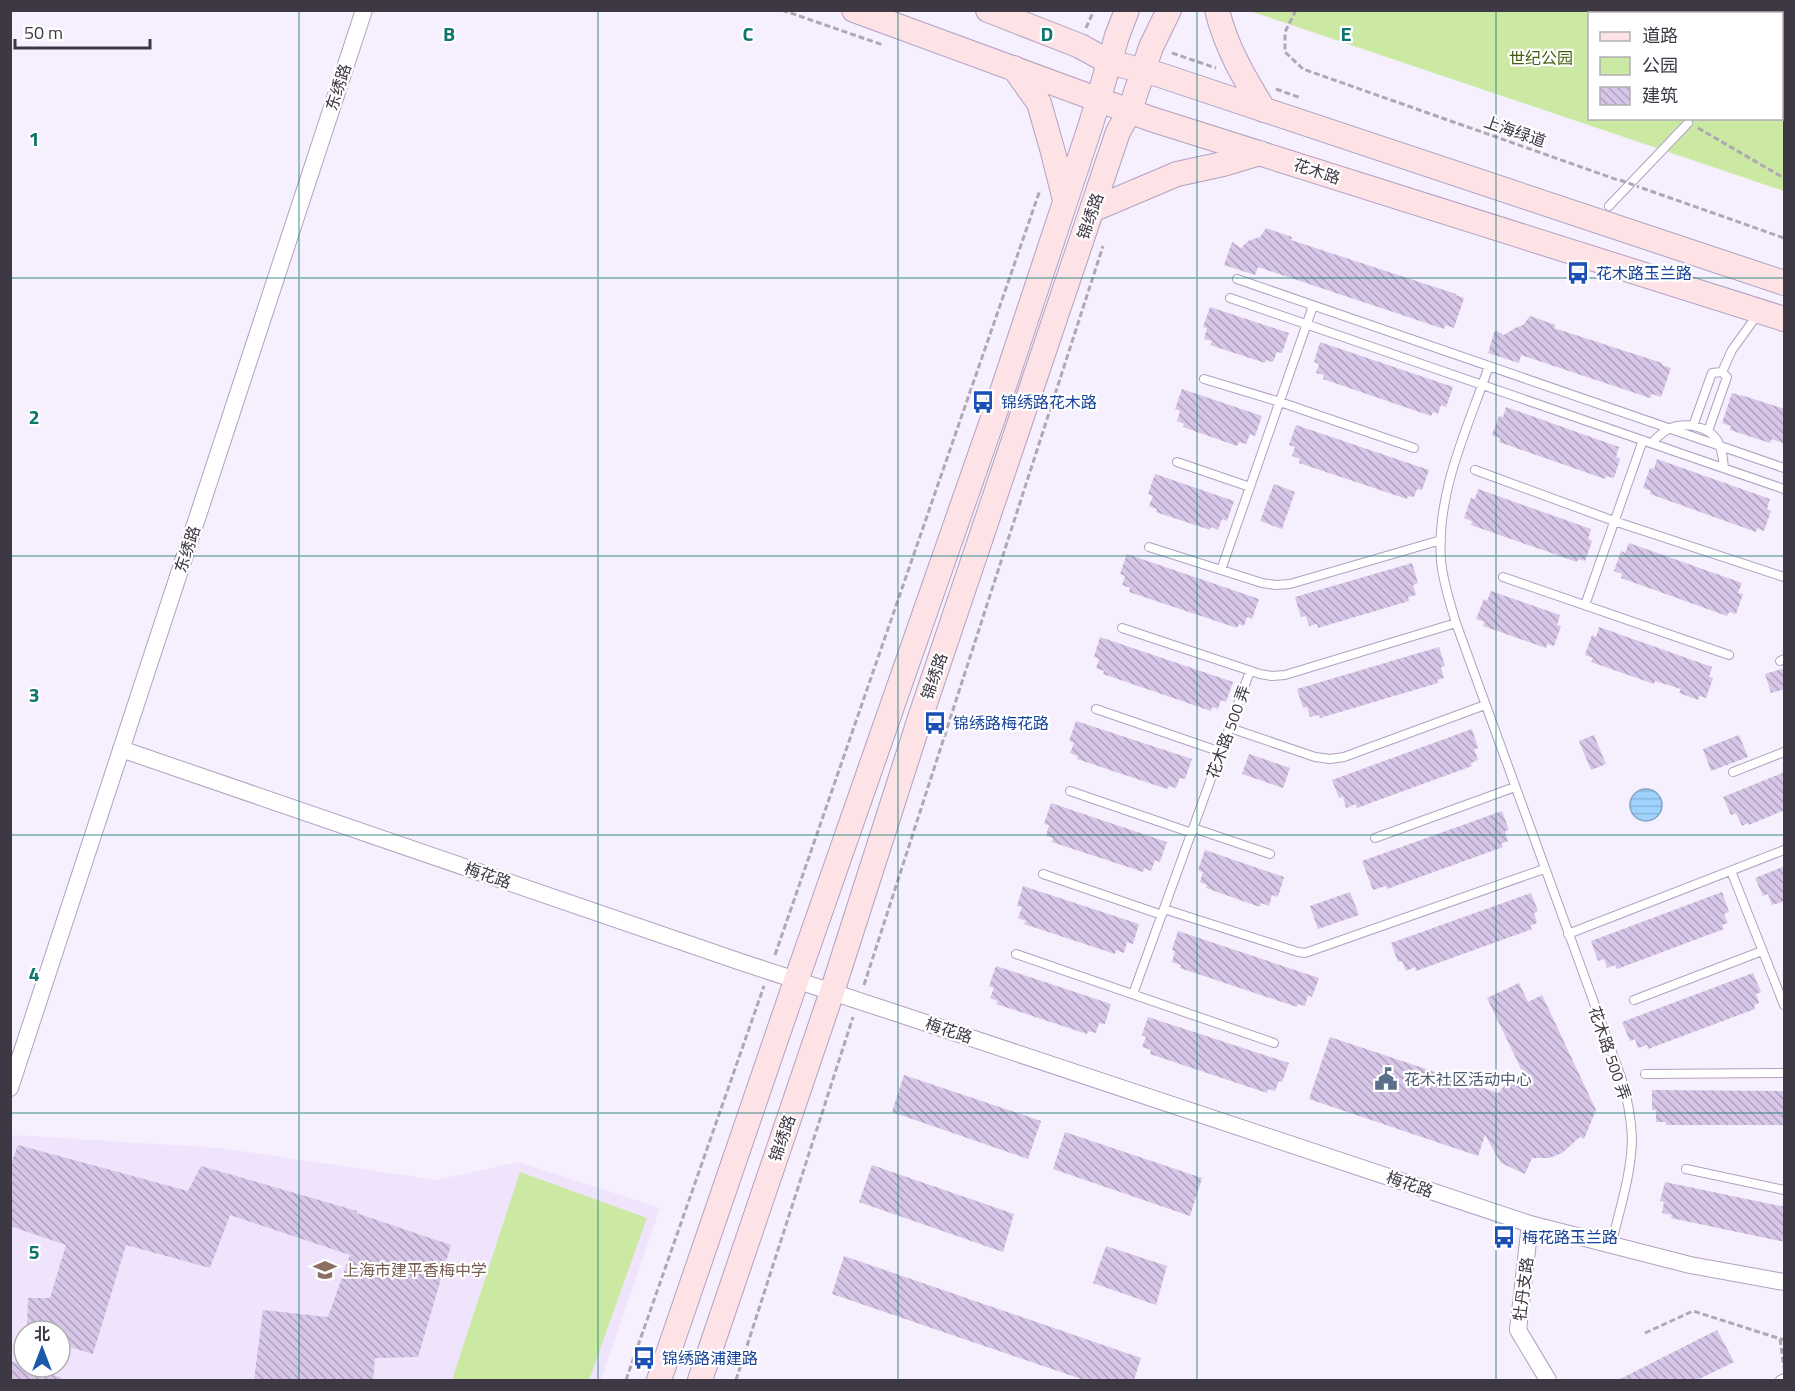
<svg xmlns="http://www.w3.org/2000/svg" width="1795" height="1391" viewBox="0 0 1795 1391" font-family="'Titillium Web','Noto Sans SC',sans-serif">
<defs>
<pattern id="water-rules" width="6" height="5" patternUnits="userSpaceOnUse" patternTransform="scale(1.5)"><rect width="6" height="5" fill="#9fd3fe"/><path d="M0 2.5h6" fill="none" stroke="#8ab6db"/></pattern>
<pattern id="building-back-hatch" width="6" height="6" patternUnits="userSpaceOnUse" patternTransform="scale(1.5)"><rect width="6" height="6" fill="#d7c6e7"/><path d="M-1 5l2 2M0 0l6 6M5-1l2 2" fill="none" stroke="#b0a2bd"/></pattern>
</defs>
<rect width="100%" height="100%" fill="#f6effd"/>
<path fill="#f0e4fd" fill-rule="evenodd" d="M13 1135 220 1148 436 1180 519 1162 660 1208 601 1380H11L10 1143ZM24 1331H60V1367H24Z"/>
<path fill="#cbe9a2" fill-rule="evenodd" d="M1250 11H1784V191ZM1590 14H1782V118H1590Z
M520 1172 647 1218 589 1380H452Z"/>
<path fill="url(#water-rules)" stroke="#82a4c6" stroke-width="1.5" d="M1630 805a16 16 0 1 1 32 0a16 16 0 1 1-32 0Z"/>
<path fill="url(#building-back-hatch)" d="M1266 228 1292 237 1291 240 1456 294 1455 295 1464 298 1454 328 1445 325 1444 329 1258 267 1255 275 1224 265 1232 242 1241 248 1248 241 1260 237Z
M1210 307 1289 333 1282 353 1277 352 1273 362 1266 360 1265 363 1210 345 1212 341 1204 339 1207 328 1203 327Z
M1530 316 1556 325 1554 328 1662 363V365L1671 368 1661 397 1652 394 1650 398 1521 355 1519 363 1488 353 1495 330 1504 335 1515 328 1523 325Z
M1320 342 1453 387 1446 407 1441 405 1438 414 1433 412 1431 416 1323 379 1324 375 1316 373 1319 364 1314 362Z
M1182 389 1262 416 1255 436 1250 434 1246 444 1239 442 1237 446 1183 427 1184 424 1177 421 1180 411 1175 409Z
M1732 393 1741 396V395L1785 409V444L1772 439 1770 443 1730 430 1731 426 1722 423Z
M1506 407 1619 447 1616 457 1620 459 1614 478 1606 476 1605 479 1499 442 1500 438 1492 435 1499 416 1503 417Z
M1296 425 1429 470 1422 490 1417 489 1414 497 1408 496 1407 499 1299 463 1300 459 1292 456 1295 447 1289 445Z
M1657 459 1770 499 1767 509 1771 511 1764 531 1757 528 1756 532 1650 494 1651 491 1643 488 1650 468 1654 469Z
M1155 474 1234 501 1227 521 1222 519 1218 530 1211 527 1210 530 1156 512 1157 509 1149 506 1153 496 1148 494Z
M1274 484 1295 492 1282 529 1260 521Z
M1478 489 1591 529 1588 539 1592 541 1585 561 1578 559 1577 562 1471 525 1472 521 1464 518 1471 498 1475 499Z
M1629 543 1742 583 1738 593 1743 594 1736 614 1729 612 1727 616 1621 578 1622 574 1614 571 1621 551 1625 553Z
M1127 554 1259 599 1252 619 1247 617 1244 626 1239 624 1237 628 1129 592 1130 588 1122 585 1125 576 1120 574Z
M1412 563 1418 583 1413 585 1416 595 1408 597 1409 601 1318 628 1317 624 1309 626 1306 616 1301 617 1295 597Z
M1491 591 1560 615 1557 625 1561 626 1554 646 1547 644 1546 648 1483 626 1485 622 1476 619 1484 599 1487 601Z
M1599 627 1712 667 1709 677 1713 678 1706 698 1699 696 1698 700 1679 693 1681 689 1655 681 1654 684 1591 662 1593 658 1585 655 1592 635 1596 637Z
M1100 637 1233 682 1226 702 1221 700 1218 709 1212 707 1211 711 1103 674 1104 671 1096 668 1099 659 1094 657Z
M1439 647 1445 666 1441 667 1444 678 1437 680 1438 683 1320 718 1319 715 1310 717 1307 707 1303 708 1297 689Z
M1785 668V689L1771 693 1765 674Z
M1076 721 1192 759 1185 779 1180 778 1176 788 1169 786 1167 789 1077 759 1078 756 1070 753 1074 743 1069 741Z
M1472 729 1478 748 1474 749 1478 760 1471 763 1472 766 1357 808 1356 804 1346 808 1343 797 1339 798 1332 780Z
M1594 735 1606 764 1591 770 1579 741Z
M1739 735 1748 757 1711 771 1703 749Z
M1249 754 1290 768 1283 788 1242 774Z
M1785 772V810L1749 825 1748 823 1742 826 1736 813 1731 815 1723 797Z
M1051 803 1167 842 1160 862 1155 860 1151 871 1144 868 1143 872 1052 842 1053 838 1046 836 1049 825 1044 824Z
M1502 811 1509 830 1505 831 1508 841 1501 844 1503 847 1387 889 1386 886 1373 890 1362 861Z
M1205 850 1284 877 1278 897 1272 895 1269 906 1261 903 1260 907 1206 888 1207 885 1200 882 1203 872 1198 870Z
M1785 866V901L1772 905 1768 894 1763 896 1755 878Z
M1023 886 1139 924 1133 944 1127 942 1124 953 1116 950 1115 954 1024 924 1026 921 1018 918 1022 907 1017 906Z
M1350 892 1359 915 1318 929 1310 906Z
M1722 892 1729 912 1724 914 1728 923 1722 925 1724 929 1617 969 1615 965 1607 968 1604 959 1598 961 1591 941Z
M1531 893 1538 911 1534 913 1537 923 1530 926 1532 929 1416 971 1415 967 1406 971 1402 961 1398 962 1391 943Z
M1178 931 1319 978 1312 997 1308 995 1305 1006 1298 1004 1297 1007 1180 968 1181 965 1172 962 1175 951 1172 950Z
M996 966 1111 1004 1105 1024 1099 1023 1096 1033 1088 1031 1087 1034 996 1004 998 1001 990 998 994 988 989 986Z
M1753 973 1761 992 1756 994 1759 1003 1754 1005 1755 1009 1648 1049 1647 1045 1638 1048 1635 1039 1630 1041 1622 1022Z
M1519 983 1528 1002 1542 995 1596 1110 1584 1139 1580 1137 1562 1153 1549 1158H1532L1525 1174 1501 1163 1485 1135 1478 1156 1309 1099 1330 1037 1498 1093 1506 1084 1524 1075 1487 998Z
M1148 1017 1289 1063 1282 1082 1279 1081 1275 1091 1268 1089 1267 1093 1150 1054 1151 1050 1142 1047 1146 1037 1142 1035Z
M904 1075 1041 1121 1028 1159 892 1112Z
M1652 1090 1785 1091V1125H1666V1122H1656V1110H1652Z
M1065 1132 1202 1178 1190 1216 1053 1169Z
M18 1145 188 1191 201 1166 357 1211 356 1213 451 1245 418 1357 375 1358 373 1380H254L263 1310 328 1317 350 1255 230 1215 210 1268 126 1245 93 1354 60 1344V1331H27L28 1298H50L66 1245 10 1226V1166Z
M872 1165 1014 1214 1003 1252 859 1202Z
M1665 1182 1785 1207V1242L1671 1218 1672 1215 1662 1213 1664 1202 1660 1201Z
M1106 1246 1167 1266 1156 1305 1093 1283Z
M844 1256 1141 1358 1134 1380H1084L832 1294Z
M1717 1330 1734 1362 1697 1380H1618Z
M10 1361 24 1365V1367H29L62 1378 61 1380H10Z"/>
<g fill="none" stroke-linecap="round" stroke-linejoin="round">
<g stroke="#b2a1c2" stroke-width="10">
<path id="service" d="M1609 206 1688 123
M1237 279 1784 468
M1230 298 1784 489
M1489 366C1467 430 1436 492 1441 561 1443 582 1450 603 1456 623L1621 1077C1627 1097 1631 1116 1632 1137 1632 1173 1619 1211 1611 1246
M1722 372 1732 350 1758 314
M1204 379 1280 402 1414 448
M1693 426 1712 373 1722 372
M1708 431 1727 377 1722 372
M1652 443C1657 437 1663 432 1670 428 1685 422 1708 426 1717 440 1722 448 1723 458 1724 468
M1177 462 1250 487
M1475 470 1614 521 1784 577
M1149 547 1262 583 1276 585 1290 584 1441 540
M1221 570 1313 306
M1503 577 1729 655
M1585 605 1643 440
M1122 628 1260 674 1272 676 1285 675 1456 623
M1780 661 1784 659
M1096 709 1221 752
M1230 728 1315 757 1330 759 1344 757 1485 705
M1733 772 1784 752
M1070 791 1192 833
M1193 828 1270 854
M1375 838 1515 787
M1731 871 1784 1005
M1043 874 1162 915
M1164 909 1298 952 1305 953 1544 869
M1568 934 1784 850
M1016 954 1274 1043
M1133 994 1250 671
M1634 1000 1762 951
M1645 1074 1784 1073
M1686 1169 1784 1190
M1780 1380 1784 1378"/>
</g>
<g stroke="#b2a1c2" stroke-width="18">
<path id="minor" d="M121 749 738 961 902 1015 1530 1224 1690 1265 1784 1282
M10 1088 364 10
M1530 1224 1518 1330 1548 1380"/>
</g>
<g stroke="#b2a1c2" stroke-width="26">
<path id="secondary" d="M854 10 1151 119 1784 319
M988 10 1080 46 1109 62 1160 75 1784 283
M1217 10C1226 47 1244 78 1264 110
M1014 68 1039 103 1053 152 1065 200
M1092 210 1177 174 1223 164 1260 153
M659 1380 796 981 999 401 1091 124 1117 36 1127 10
M700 1380 832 992 920 718 1118 132 1130 110 1151 47 1169 10"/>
</g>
<path stroke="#aea7b4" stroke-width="3" stroke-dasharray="6 3" stroke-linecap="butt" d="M782 10 883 45
M1296 10 1285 32V52L1303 69 1618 180
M1086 28 1094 10
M1172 53 1216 68
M1276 89 1301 98
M1698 128 1784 178
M1642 188 1784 238
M775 955 1040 190
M864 985 1103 246
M1645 1333 1693 1311 1784 1340
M1780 1339 1784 1367
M626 1380 764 986
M736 1380 853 1017"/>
<use href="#service" stroke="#fff" stroke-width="8"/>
<use href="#minor" stroke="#fff" stroke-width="16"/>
<use href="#secondary" stroke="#fde2e6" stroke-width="24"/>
<path stroke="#aea7b4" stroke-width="3" stroke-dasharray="6 3" stroke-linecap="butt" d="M1620 180 1639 187"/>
</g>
<path fill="none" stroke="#0f766e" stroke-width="1.5" stroke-opacity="0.55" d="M299 10V1380M598 10V1380M898 10V1380M1197 10V1380M1496 10V1380M10 278H1784M10 556H1784M10 835H1784M10 1113H1784"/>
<defs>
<g id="bus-bare" transform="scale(1.8)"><path d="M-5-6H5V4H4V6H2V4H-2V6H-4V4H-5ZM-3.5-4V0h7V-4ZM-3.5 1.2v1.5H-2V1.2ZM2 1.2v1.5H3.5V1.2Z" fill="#1a4fb4" stroke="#fff" stroke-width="2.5" paint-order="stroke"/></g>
<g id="civic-bare" transform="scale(1.8)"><path d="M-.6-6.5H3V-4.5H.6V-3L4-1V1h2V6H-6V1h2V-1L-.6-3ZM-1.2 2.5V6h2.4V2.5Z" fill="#5c6f8a" stroke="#fff" stroke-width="2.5" paint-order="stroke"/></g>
<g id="school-bare" transform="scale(1.8)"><path d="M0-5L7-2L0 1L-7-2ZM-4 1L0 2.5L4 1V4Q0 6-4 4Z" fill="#8d6e63" stroke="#fff" stroke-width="2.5" paint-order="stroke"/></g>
</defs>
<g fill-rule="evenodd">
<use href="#bus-bare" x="1578" y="273"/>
<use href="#bus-bare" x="983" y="402"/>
<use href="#bus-bare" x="935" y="723"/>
<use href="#civic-bare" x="1386" y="1079"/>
<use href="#bus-bare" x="1504" y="1237"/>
<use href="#school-bare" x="325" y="1270"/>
<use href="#bus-bare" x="644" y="1358"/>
</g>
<g text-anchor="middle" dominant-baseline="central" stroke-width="4.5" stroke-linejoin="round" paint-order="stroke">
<g font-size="16" fill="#445e10" stroke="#fff">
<text x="1541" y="58">世纪公园</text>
</g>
<g font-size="16" fill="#3e3744" stroke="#fff">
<text transform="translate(338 87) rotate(-72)">东绣路</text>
<text transform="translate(1515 131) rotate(19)">上海绿道</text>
<text transform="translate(1317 171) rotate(18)">花木路</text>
<text transform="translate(1090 216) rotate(-71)">锦绣路</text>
<text transform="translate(187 549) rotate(-72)">东绣路</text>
<text transform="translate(934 676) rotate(-71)">锦绣路</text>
<text transform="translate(1228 732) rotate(-70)">花木路 500 弄</text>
<text transform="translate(488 875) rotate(19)">梅花路</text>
<text transform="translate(949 1030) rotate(18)">梅花路</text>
<text transform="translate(1610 1053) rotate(71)">花木路 500 弄</text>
<text transform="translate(782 1138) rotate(-71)">锦绣路</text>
<text transform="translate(1410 1184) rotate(19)">梅花路</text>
<text transform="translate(1523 1289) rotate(-83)">牡丹支路</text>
</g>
<g font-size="16" fill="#164399" stroke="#fff" text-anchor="start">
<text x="1596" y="273">花木路玉兰路</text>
<text x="1001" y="402">锦绣路花木路</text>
<text x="953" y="723">锦绣路梅花路</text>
<text x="1522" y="1237">梅花路玉兰路</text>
<text x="662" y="1358">锦绣路浦建路</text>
</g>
<g font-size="16" fill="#4e5e75" stroke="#fff" text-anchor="start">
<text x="1404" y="1079">花木社区活动中心</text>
</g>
<g font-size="16" fill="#785e54" stroke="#fff" text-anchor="start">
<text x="343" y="1270">上海市建平香梅中学</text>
</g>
</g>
<g font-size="20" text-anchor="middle" font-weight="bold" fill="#0f766e" stroke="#fff" stroke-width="4.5" stroke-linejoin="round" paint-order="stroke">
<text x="449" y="41">B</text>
<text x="748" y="41">C</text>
<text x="1047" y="41">D</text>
<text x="1346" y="41">E</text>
<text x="34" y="146">1</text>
<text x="34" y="424">2</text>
<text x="34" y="702">3</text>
<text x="34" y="981">4</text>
<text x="34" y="1259">5</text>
</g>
<rect width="1795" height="1391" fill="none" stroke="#3e3744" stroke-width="24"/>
<rect x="1588" y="12" width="195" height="108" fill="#ffffff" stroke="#b2afb4" stroke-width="1.5"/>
<rect x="1600" y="32" width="30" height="9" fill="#fde2e6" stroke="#b2afb4" stroke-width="1.5"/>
<text x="1642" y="42" font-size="18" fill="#3e3744">道路</text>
<rect x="1600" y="57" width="30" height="18" fill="#cbe9a2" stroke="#b2afb4" stroke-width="1.5"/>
<text x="1642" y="72" font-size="18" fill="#3e3744">公园</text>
<rect x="1600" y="87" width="30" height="18" fill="url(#building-back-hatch)" stroke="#b2afb4" stroke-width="1.5"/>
<text x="1642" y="102" font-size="18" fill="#3e3744">建筑</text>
<g transform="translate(42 1349)"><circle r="28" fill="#ffffff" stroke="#b2afb4" stroke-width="1.5"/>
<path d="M0-4.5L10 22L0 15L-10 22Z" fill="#1b59aa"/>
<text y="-9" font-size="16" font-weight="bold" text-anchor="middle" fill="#3e3744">北</text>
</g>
<path d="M15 39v9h135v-9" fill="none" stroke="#3e3744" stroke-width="3"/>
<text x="24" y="39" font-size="18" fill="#3e3744" stroke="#ffffff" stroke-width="4.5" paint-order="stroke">50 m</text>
</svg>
